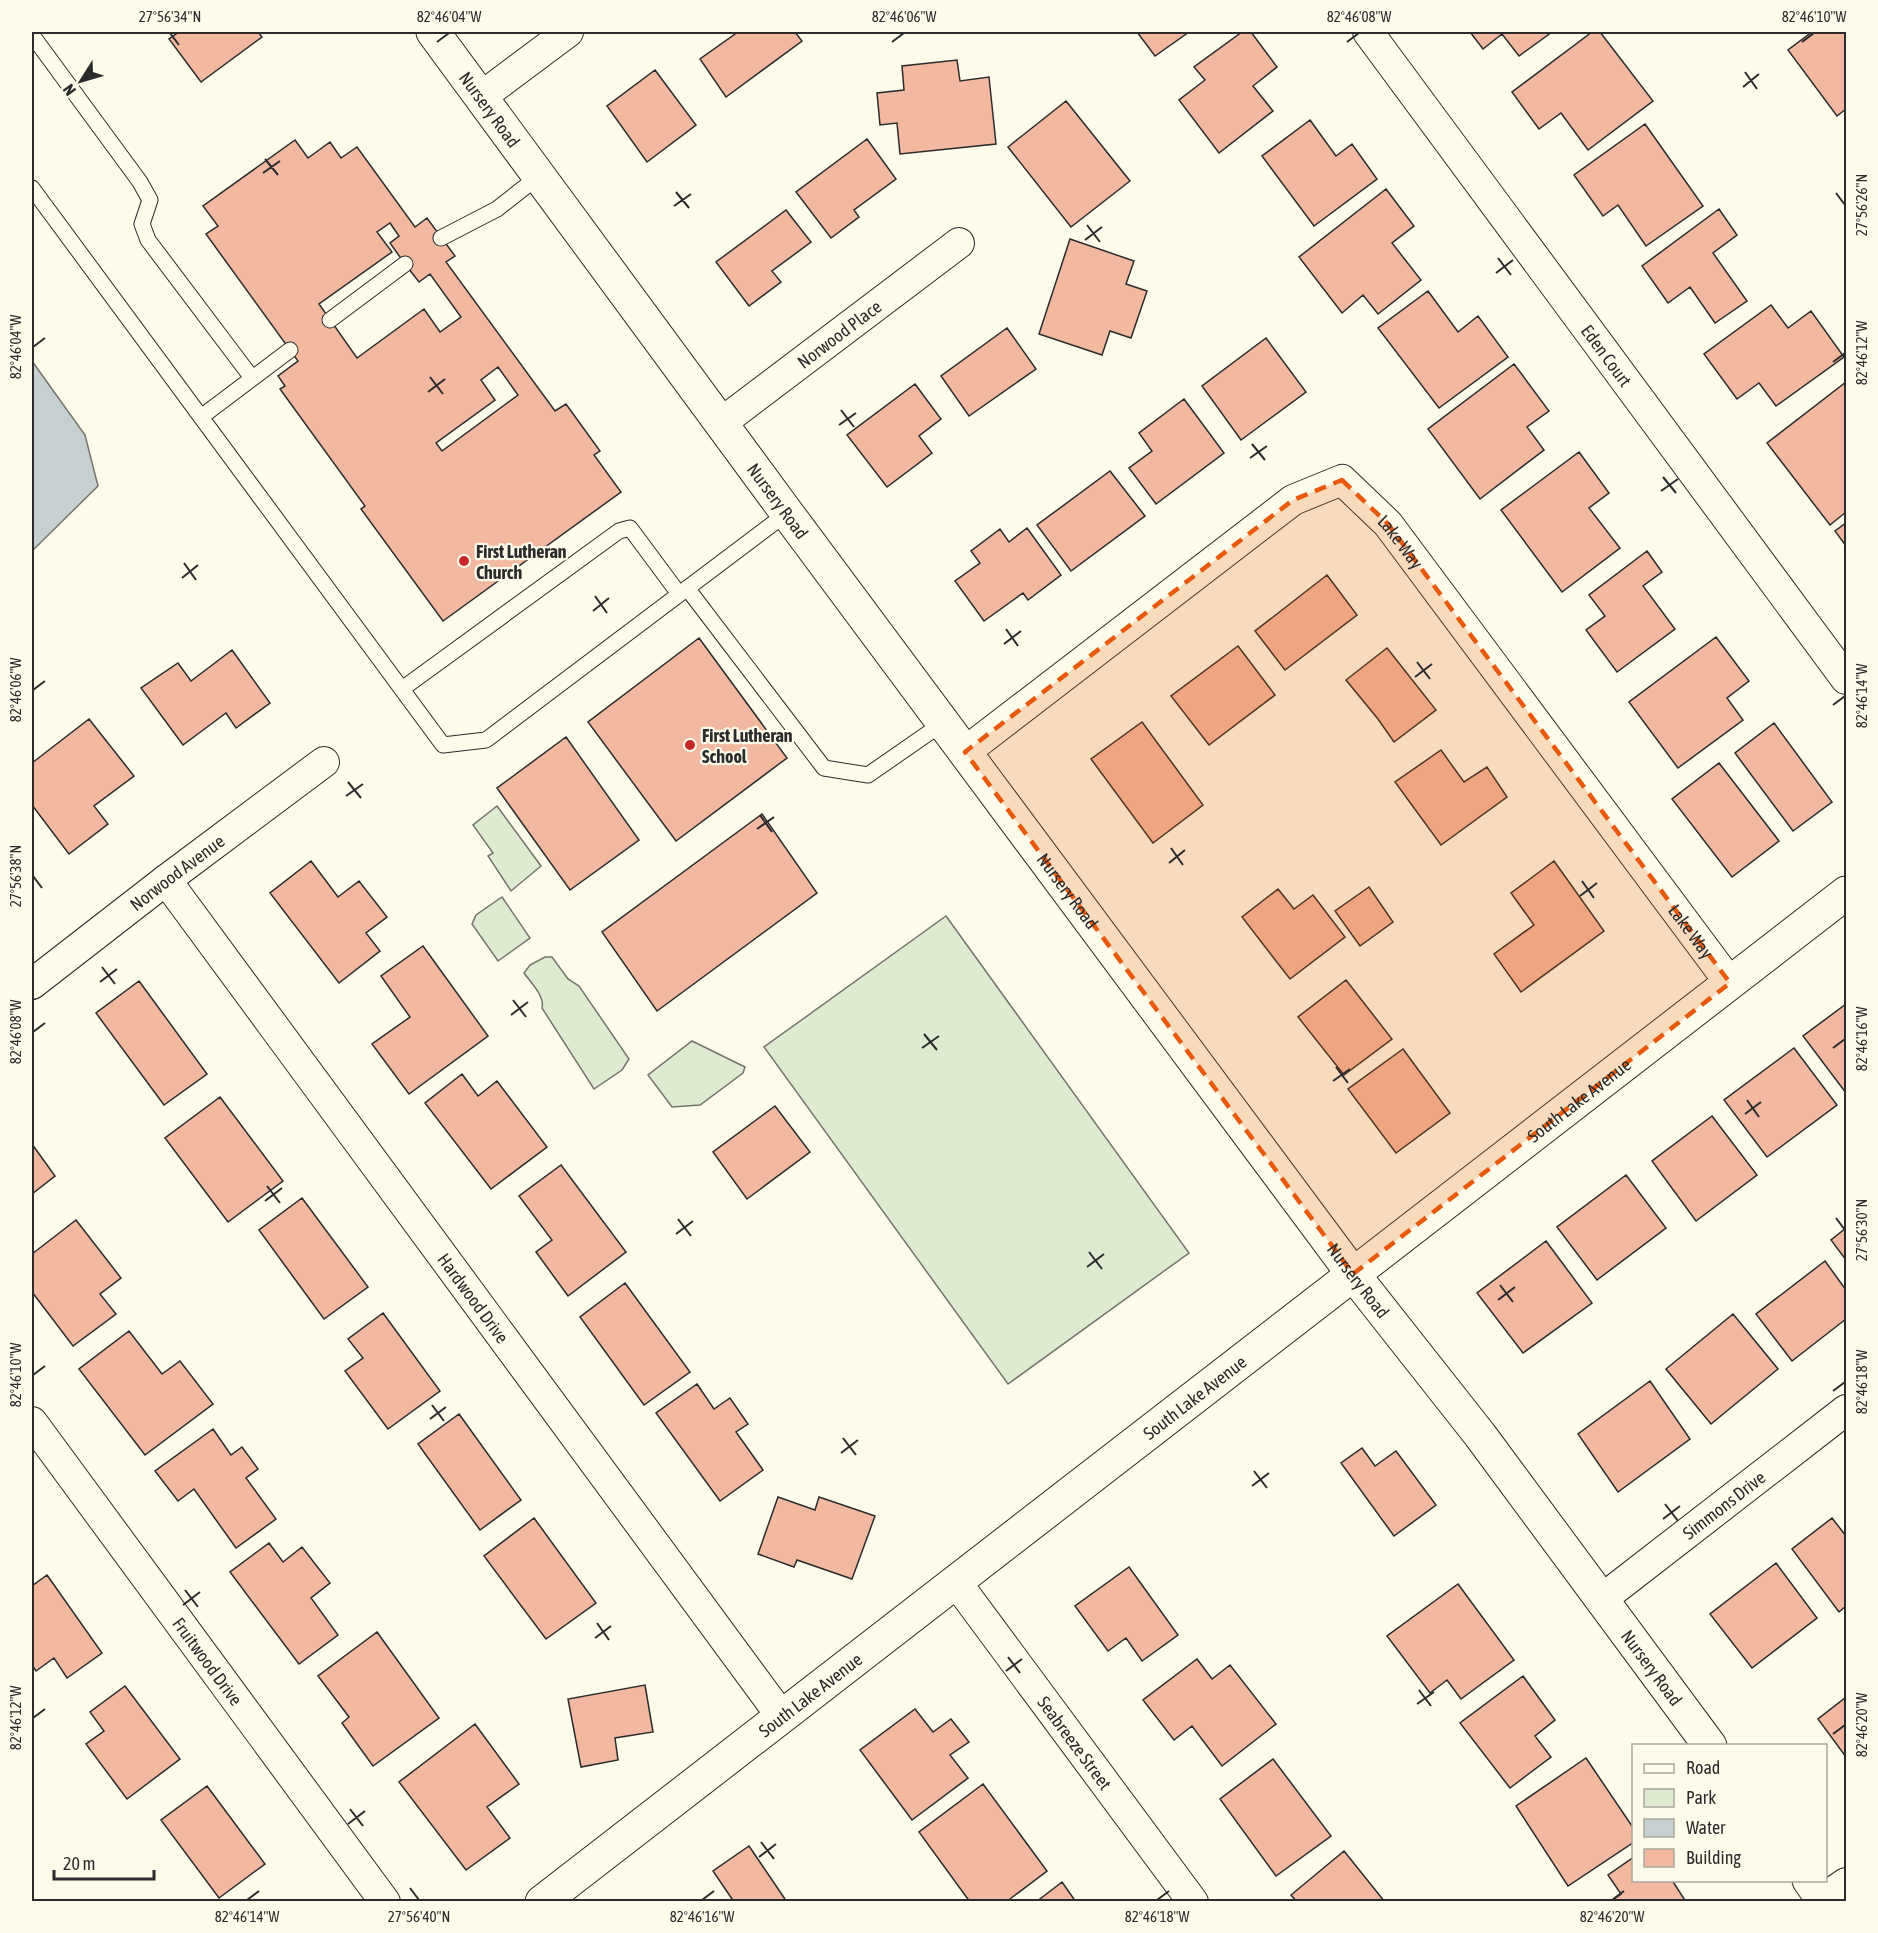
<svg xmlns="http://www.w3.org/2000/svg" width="1878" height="1933" viewBox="0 0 1878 1933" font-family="'Asap Condensed',sans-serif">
<rect width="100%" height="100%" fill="#fdfbea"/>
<path fill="#deebd1" stroke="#74746e" stroke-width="1.5" d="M497 806 541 866 511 891 488 856 493 853 473 825Z
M502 897 530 938 498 961 472 924 476 915Z
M946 916 1189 1253 1008 1384 764 1047Z
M545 957H552L568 979 579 986 629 1059 622 1070 594 1089 542 1008C545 996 531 983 524 973L530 965Z
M692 1041 745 1067 743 1073 700 1105 672 1107 648 1075Z"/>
<path fill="#c7d0d0" stroke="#74746e" stroke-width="1.5" d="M32 361 85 435 98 486 32 551Z"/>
<path fill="#f2b8a0" stroke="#2b2b2b" stroke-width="1.5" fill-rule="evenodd" d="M179 32H258L262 37 201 82 169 39Z
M738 32H795L802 41 726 97 700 59Z
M1137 32H1189L1155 56Z
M1242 32H1251L1277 67 1253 86 1273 111 1219 153 1179 100 1205 80 1194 67Z
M1470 32H1552L1519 56 1502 34 1483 49Z
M1592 32H1600L1653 101 1588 150 1561 113 1539 129 1512 92Z
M1812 32H1846V109L1837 116 1788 50Z
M957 60 960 81 989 77 996 144 900 154 897 123 880 125 877 93 904 90 902 66Z
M655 70 696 125 647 162 607 106Z
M1066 101 1130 181 1071 227 1008 147Z
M1310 120 1336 156 1352 144 1377 179 1314 226 1262 156Z
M1645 124 1703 206 1646 246 1618 205 1603 216 1574 175Z
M867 139 896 179 854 210 859 217 831 238 796 192Z
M295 140 308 158 330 142 341 158 357 147 415 227 427 218 455 256 446 262 555 411 566 404 600 451 594 455 621 492 443 621 361 509 365 506 280 389 285 386 278 376 298 361 206 234 218 226 203 206ZM390 223 399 236 390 243 405 264 419 282 430 274 461 317 440 332 424 309 357 358 319 304 392 252 377 232ZM498 367 518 395 442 451 436 443 495 400 481 380Z
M1386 189 1414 226 1392 243 1421 280 1378 314 1363 295 1342 313 1299 257Z
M1719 209 1737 235 1713 253 1747 301 1715 323 1690 287 1668 303 1642 266Z
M786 210 811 242 772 271 781 282 749 306 716 262Z
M1070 239 1134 261 1126 284 1147 291 1131 338 1110 331 1102 355 1039 334Z
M1428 291 1458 332 1478 316 1508 357 1439 408 1378 328Z
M1771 305 1788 328 1811 311 1844 357 1776 406 1759 383 1737 399 1704 354Z
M1007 328 1036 369 969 416 941 376Z
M1266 338 1306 392 1241 440 1202 386Z
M1514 364 1549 411 1527 427 1544 450 1480 499 1428 429Z
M1846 382V512L1830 525 1767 443Z
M915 384 941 419 919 436 932 453 887 487 847 435Z
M1184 399 1224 453 1156 504 1129 468 1152 451 1139 433Z
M1579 452 1609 493 1589 508 1620 548 1562 592 1501 510Z
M1110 471 1145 516 1071 571 1037 525Z
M1846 523V546L1835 531Z
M1027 528 1061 575 1028 600 1023 593 984 621 955 581 980 563 971 551 1000 529 1009 542Z
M1647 551 1662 572 1643 586 1675 629 1617 672 1586 630 1605 616 1589 595Z
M1327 575 1357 615 1285 670 1255 631Z
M1716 637 1749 681 1727 698 1743 720 1678 768 1629 702Z
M699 638 787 758 676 841 588 722Z
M1238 646 1275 695 1209 745 1171 696Z
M1387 648 1436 710 1394 742 1378 719 1346 680Z
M232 650 270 703 236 728 226 713 183 745 141 688 178 663 191 681Z
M89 719 134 776 94 806 108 824 69 854 32 805V763Z
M1142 722 1203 805 1153 843 1091 759Z
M1774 723 1832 802 1793 831 1735 753Z
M566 737 639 840 570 890 497 788Z
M1441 750 1464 782 1487 767 1507 797 1441 845 1395 782Z
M1719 763 1779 841 1732 877 1672 799Z
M762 814 817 893 657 1011 602 932Z
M311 861 338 897 359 881 387 917 366 933 380 951 339 983 270 893Z
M1554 861 1604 931 1521 992 1494 954 1534 925 1511 893Z
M1369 887 1393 922 1360 946 1335 911Z
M1278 889 1294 909 1313 895 1345 937 1290 979 1242 917Z
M423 946 488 1036 409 1094 372 1044 410 1017 381 976Z
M1346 980 1392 1039 1344 1075 1298 1017Z
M139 981 207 1074 164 1105 96 1013Z
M1846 1004V1093L1803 1036Z
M1794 1048 1837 1105 1767 1157 1724 1100Z
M1403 1049 1450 1113 1396 1153 1348 1089Z
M462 1074 478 1096 497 1081 547 1147 491 1189 425 1103Z
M220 1097 283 1181 228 1222 165 1138Z
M775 1106 810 1152 747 1199 713 1152Z
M1712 1116 1757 1175 1696 1221 1652 1161Z
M32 1144 55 1176 32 1194Z
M561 1165 626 1252 568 1296 536 1252 552 1240 519 1196Z
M1626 1175 1666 1228 1597 1280 1557 1227Z
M302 1198 368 1287 324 1319 259 1230Z
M76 1220 121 1278 100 1294 116 1314 73 1346 32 1292V1254Z
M1846 1228V1260L1831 1240Z
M1546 1241 1592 1303 1523 1353 1477 1293Z
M1825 1261 1846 1290V1319L1792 1361 1756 1314Z
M625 1283 690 1372 644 1405 580 1317Z
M383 1313 440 1391 388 1429 345 1371 363 1358 348 1339Z
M1733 1314 1778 1369 1711 1424 1666 1369Z
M129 1331 162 1374 180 1361 213 1404 145 1455 79 1369Z
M1650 1381 1690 1439 1618 1492 1578 1434Z
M697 1384 714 1409 730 1398 748 1424 736 1432 763 1470 720 1501 656 1413Z
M459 1414 521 1500 480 1530 418 1444Z
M213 1429 231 1455 242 1447 258 1469 246 1478 276 1519 236 1548 194 1489 178 1501 155 1471Z
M1362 1448 1375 1466 1396 1451 1436 1505 1394 1536 1341 1463Z
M778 1497 815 1510 819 1497 875 1516 852 1579 797 1560 794 1567 758 1554Z
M534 1518 596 1603 546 1639 484 1556Z
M1832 1518 1846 1536V1606L1839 1612 1792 1549Z
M269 1543 283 1562 302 1547 330 1583 311 1598 338 1635 299 1664 230 1572Z
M1776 1563 1817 1618 1752 1668 1710 1614Z
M1129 1567 1178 1635 1142 1661 1126 1638 1108 1651 1075 1606Z
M47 1575 102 1653 67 1678 54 1658 36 1671 32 1665V1586Z
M1458 1584 1514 1660 1461 1699 1447 1680 1430 1693 1387 1636Z
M377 1632 439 1718 373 1766 342 1723 349 1717 318 1676Z
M1197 1659 1212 1679 1230 1665 1276 1724 1222 1766 1192 1726 1174 1740 1143 1700Z
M1523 1676 1555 1720 1535 1736 1551 1757 1510 1788 1460 1723Z
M645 1685 653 1732 615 1738 618 1760 581 1767 568 1699Z
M125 1686 180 1759 127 1799 86 1744 104 1731 90 1712Z
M1845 1698 1846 1700V1757L1818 1719Z
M915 1709 933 1732 951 1719 969 1742 950 1755 968 1778 912 1820 860 1750Z
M475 1724 519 1784 487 1807 510 1838 466 1870 399 1782Z
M1586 1758 1634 1829V1842L1568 1886 1516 1806Z
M1273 1759 1331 1836 1276 1876 1220 1799Z
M983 1784 1047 1871 1006 1902H970L919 1832Z
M207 1786 265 1864 219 1898 161 1820Z
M749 1846 787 1902H734L713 1871Z
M1344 1851 1385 1902H1297L1291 1895Z
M1634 1857V1880H1672L1686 1902H1610L1621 1894 1608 1875Z
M1062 1882 1076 1902H1036Z
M239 1900H288V1902H239Z"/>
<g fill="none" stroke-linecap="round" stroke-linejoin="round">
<g stroke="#2b2b2b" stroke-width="17">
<path id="service" d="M32 35 140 182 150 200 142 224 148 240 252 378
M32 188 443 745 486 740 787 513
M441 238 497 209 539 176
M330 320 405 264
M201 417 290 350
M687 588 824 768 868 775 943 723
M402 689 619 531 630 528 679 594"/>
</g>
<g stroke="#2b2b2b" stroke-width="32">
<g id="minor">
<path id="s1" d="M1368 32 1846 679"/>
<path d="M481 97 568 32"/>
<path id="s2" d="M721 423 959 243"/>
<path id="s3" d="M965 752 1293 500 1342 480 1388 524 1730 983"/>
<path id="s4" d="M166 880 782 1717"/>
<path id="s5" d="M32 984 166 880 324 762"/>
<path id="s6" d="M32 1422 385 1902"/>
<path id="s7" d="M956 1582 1193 1902"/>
<path id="s8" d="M1602 1599 1846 1410"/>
<path d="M1823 1899 1846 1883"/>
</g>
</g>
<g stroke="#2b2b2b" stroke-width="35">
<g id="tertiary">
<path id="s9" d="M433 32 787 513 1353 1274 1480 1435 1710 1746"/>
<path d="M1809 1880 1824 1902"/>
<path id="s10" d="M542 1902 1846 893"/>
</g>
</g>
<use href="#service" stroke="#fdfbea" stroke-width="15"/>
<use href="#minor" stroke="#fdfbea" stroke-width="30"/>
<use href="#tertiary" stroke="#fdfbea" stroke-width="33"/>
</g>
<path fill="#e8590c" fill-opacity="0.2" stroke="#e8590c" stroke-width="4.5" stroke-dasharray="12 8" stroke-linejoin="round" d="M1342 480 1388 524 1730 983 1353 1274 965 752 1293 500Z"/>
<path fill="none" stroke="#2b2b2b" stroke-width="2" d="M170 33 179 45M437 42 449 33M892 42 904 33M1347 42 1359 33M1802 42 1814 33M1745 72 1757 89M1743 87 1759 74M265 159 278 175M263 173 280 161M676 192 689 208M1836 193 1845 205M674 206 691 194M1087 225 1100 242M1085 240 1102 227M1498 258 1511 275M1496 273 1513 260M33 347 45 338M1833 362 1845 353M430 377 443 394M428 392 445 379M841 410 854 427M839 425 856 413M1252 444 1265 460M1250 458 1267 446M1663 477 1676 493M1661 491 1678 479M184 563 196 580M182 578 198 565M595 596 607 613M593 611 609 598M1006 629 1018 646M1004 644 1021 631M1417 662 1430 679M1415 677 1432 664M33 690 45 681M1833 705 1845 696M348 782 361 798M346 796 363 784M760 815 772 832M757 829 774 817M1171 848 1183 865M1169 863 1185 850M33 876 42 888M1582 881 1594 898M1580 896 1597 883M102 967 115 984M100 982 117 969M513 1000 526 1017M511 1015 528 1002M33 1032 45 1023M924 1034 937 1050M922 1048 939 1036M1833 1048 1845 1039M1336 1067 1348 1083M1333 1081 1350 1069M1747 1100 1759 1117M1745 1114 1761 1102M267 1186 280 1203M265 1201 282 1188M1836 1218 1845 1230M678 1219 691 1236M676 1234 693 1221M1089 1252 1102 1269M1087 1267 1104 1254M1500 1285 1513 1302M1498 1300 1515 1287M33 1375 45 1366M1833 1391 1845 1382M432 1405 444 1421M430 1419 446 1407M843 1438 856 1455M841 1453 858 1440M1254 1471 1267 1488M1252 1486 1269 1473M1665 1504 1678 1521M1663 1519 1680 1506M185 1590 198 1607M183 1605 200 1592M597 1623 609 1640M595 1638 611 1626M1008 1657 1020 1673M1006 1671 1022 1659M1419 1690 1431 1706M1417 1704 1434 1692M33 1718 45 1709M1833 1734 1845 1725M350 1809 363 1826M348 1824 365 1811M761 1842 774 1859M759 1857 776 1844M410 1888 419 1900M247 1900 259 1891M702 1900 714 1891M1157 1900 1169 1891M1612 1900 1624 1891"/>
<g fill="#c62828" stroke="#fdfbea" stroke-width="2">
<circle cx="464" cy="561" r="6"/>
<circle cx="690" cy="745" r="6"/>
</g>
<g text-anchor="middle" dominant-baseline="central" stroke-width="4.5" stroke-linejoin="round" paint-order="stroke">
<g font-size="18" fill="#2b2b2b" stroke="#fdfbea">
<text stroke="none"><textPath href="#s9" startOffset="96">Nursery Road</textPath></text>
<text stroke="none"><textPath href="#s2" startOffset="148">Norwood Place</textPath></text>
<text stroke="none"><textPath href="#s1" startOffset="402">Eden Court</textPath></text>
<text stroke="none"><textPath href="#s9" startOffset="582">Nursery Road</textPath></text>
<text stroke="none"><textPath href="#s3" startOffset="552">Lake Way</textPath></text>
<text stroke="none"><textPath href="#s5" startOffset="183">Norwood Avenue</textPath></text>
<text stroke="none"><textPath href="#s9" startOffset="1068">Nursery Road</textPath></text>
<text stroke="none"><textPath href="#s3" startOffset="1038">Lake Way</textPath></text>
<text stroke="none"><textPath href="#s10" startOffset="1311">South Lake Avenue</textPath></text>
<text stroke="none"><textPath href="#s9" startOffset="1554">Nursery Road</textPath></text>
<text stroke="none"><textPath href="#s4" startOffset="519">Hardwood Drive</textPath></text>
<text stroke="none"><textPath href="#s10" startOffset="825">South Lake Avenue</textPath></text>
<text stroke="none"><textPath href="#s8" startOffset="154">Simmons Drive</textPath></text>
<text stroke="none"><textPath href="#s6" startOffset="297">Fruitwood Drive</textPath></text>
<text stroke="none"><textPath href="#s9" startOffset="2040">Nursery Road</textPath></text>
<text stroke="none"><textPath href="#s10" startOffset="339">South Lake Avenue</textPath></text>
<text stroke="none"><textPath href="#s7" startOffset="200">Seabreeze Street</textPath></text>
</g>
<g font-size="18" font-weight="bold" fill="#2b2b2b" stroke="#fdfbea" text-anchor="start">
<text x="476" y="551">First Lutheran<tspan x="476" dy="21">Church</tspan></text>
<text x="702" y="735">First Lutheran<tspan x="702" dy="21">School</tspan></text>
</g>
</g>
<rect width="1878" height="1933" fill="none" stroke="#fdfbea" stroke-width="66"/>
<rect x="1632" y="1744" width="195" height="138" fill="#fdfbea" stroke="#a9a89e" stroke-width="1.5"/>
<rect x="1644" y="1764" width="30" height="9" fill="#fdfbea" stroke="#a9a89e" stroke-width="1.5"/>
<text x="1686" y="1774" font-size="18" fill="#2b2b2b">Road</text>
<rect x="1644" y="1789" width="30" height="18" fill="#deebd1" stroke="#a9a89e" stroke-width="1.5"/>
<text x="1686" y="1804" font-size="18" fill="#2b2b2b">Park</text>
<rect x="1644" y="1819" width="30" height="18" fill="#c7d0d0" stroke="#a9a89e" stroke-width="1.5"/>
<text x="1686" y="1834" font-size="18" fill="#2b2b2b">Water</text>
<rect x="1644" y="1849" width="30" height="18" fill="#f2b8a0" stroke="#a9a89e" stroke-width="1.5"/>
<text x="1686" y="1864" font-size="18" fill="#2b2b2b">Building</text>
<g transform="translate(81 81) rotate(233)" stroke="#fdfbea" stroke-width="4.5" paint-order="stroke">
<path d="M0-4.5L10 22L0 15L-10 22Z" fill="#2b2b2b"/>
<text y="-9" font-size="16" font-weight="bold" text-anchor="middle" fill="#2b2b2b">N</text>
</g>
<path d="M54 1870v9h100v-9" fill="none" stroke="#2b2b2b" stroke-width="3"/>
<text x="63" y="1870" font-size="18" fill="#2b2b2b" stroke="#fdfbea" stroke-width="4.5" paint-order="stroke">20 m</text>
<rect x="33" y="33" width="1812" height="1867" fill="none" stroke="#2b2b2b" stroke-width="2"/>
<g font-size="15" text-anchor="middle" fill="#2b2b2b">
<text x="170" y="22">27°56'34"N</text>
<text x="449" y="22">82°46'04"W</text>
<text x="904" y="22">82°46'06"W</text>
<text x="1359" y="22">82°46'08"W</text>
<text x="1814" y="22">82°46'10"W</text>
<text transform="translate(1862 205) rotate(-90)" y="5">27°56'26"N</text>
<text transform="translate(16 347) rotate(-90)" y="5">82°46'04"W</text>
<text transform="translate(1862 353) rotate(-90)" y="5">82°46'12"W</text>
<text transform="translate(16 690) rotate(-90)" y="5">82°46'06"W</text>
<text transform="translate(1862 696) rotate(-90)" y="5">82°46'14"W</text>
<text transform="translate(16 876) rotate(-90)" y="5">27°56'38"N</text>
<text transform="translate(16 1032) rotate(-90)" y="5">82°46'08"W</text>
<text transform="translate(1862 1039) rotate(-90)" y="5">82°46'16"W</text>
<text transform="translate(1862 1230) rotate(-90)" y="5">27°56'30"N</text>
<text transform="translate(16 1375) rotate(-90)" y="5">82°46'10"W</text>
<text transform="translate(1862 1382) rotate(-90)" y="5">82°46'18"W</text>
<text transform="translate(16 1718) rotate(-90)" y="5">82°46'12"W</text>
<text transform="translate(1862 1725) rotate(-90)" y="5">82°46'20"W</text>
<text x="247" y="1922">82°46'14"W</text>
<text x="419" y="1922">27°56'40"N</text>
<text x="702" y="1922">82°46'16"W</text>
<text x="1157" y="1922">82°46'18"W</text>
<text x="1612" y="1922">82°46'20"W</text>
</g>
</svg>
